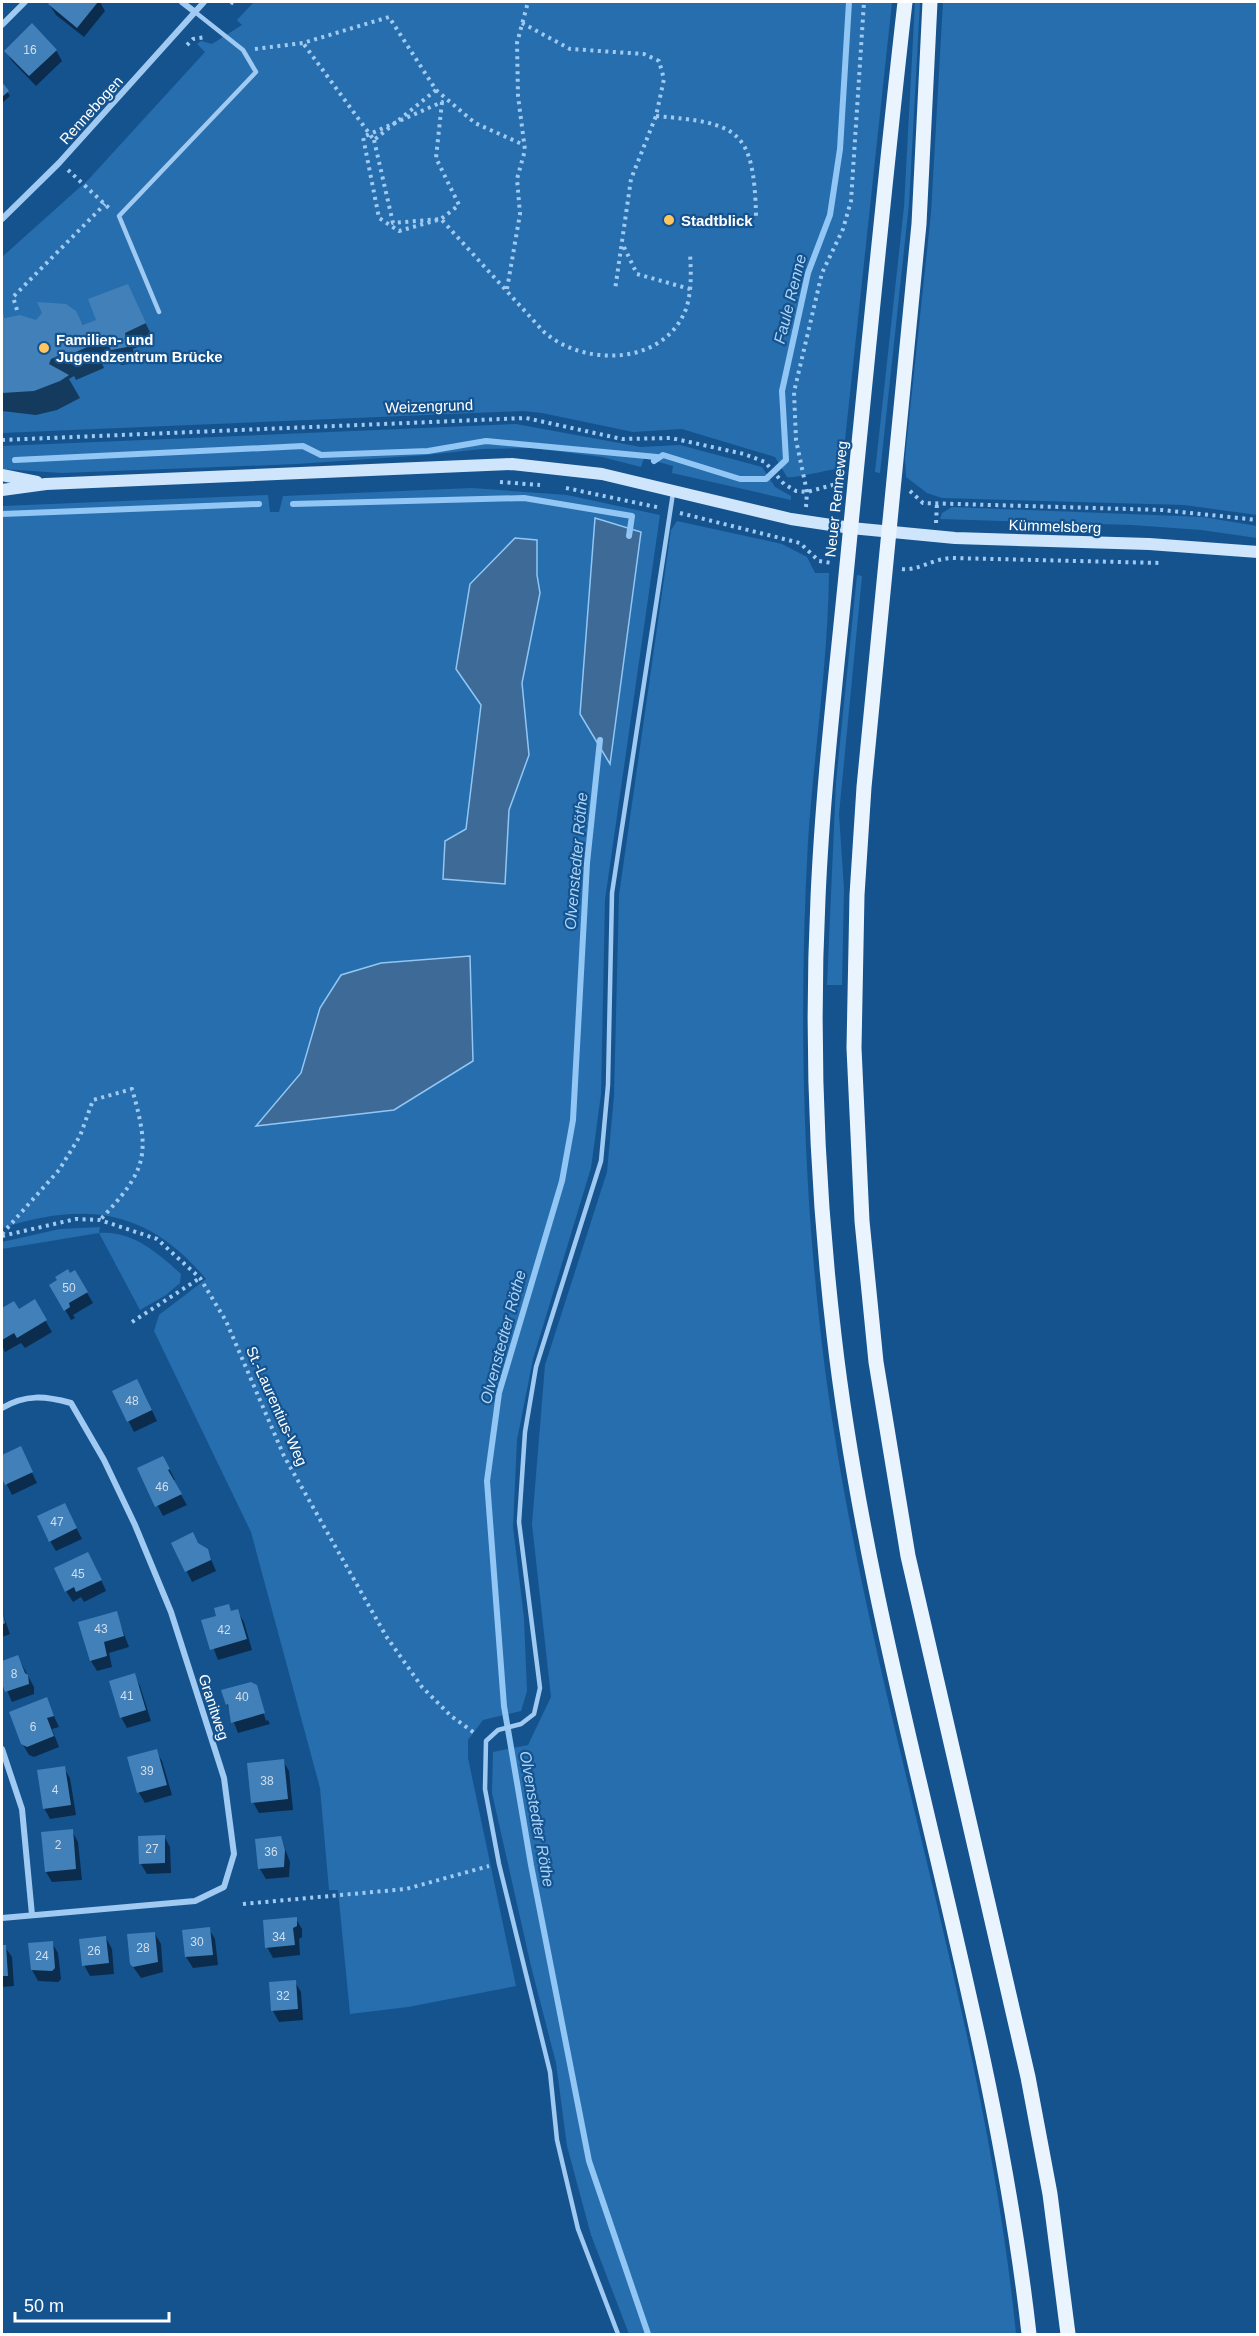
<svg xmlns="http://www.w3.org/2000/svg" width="1259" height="2336" viewBox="0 0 1259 2336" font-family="Arial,sans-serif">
<rect width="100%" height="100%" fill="#15538f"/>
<path fill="#276eae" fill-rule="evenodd" d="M254 2H892L842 468C832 469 792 479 787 477L775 457 682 429 633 432 542 413 523 411 2 433V257L88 180 205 52 197 44 201 41 212 44 242 25 237 20Z
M915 2H920L909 204 880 473 875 472 904 207Z
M943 2H1257V515L1184 505 942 498 927 493 906 477 905 458 931 213Z
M516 424 641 447 680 445 762 467 775 487 791 496V500L672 473 673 466 644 458 641 467 602 457 532 448 482 449 426 455 297 464 62 473 2 469V446Z
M472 488 567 495 660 515 605 900 601 1094 591 1168 533 1359 517 1440 513 1527 524 1618 527 1691 521 1711 483 1720 468 1740V1758L516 1986 408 2007 350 2014 338 1890H329L320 1788 251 1532 154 1331 159 1315 206 1279C148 1209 86 1201 2 1228V506L268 495 270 512H279L283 496ZM537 540V575L540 593 522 683 529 755 509 810 505 884 445 841 466 829 481 704 456 669 470 584 504 548Z
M952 507 1203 517 1257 526V538L1201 530 1132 525 940 519 942 513Z
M677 521 782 544 807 557 815 573H829C828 663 814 752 808 841 798 1020 803 1200 826 1377 869 1700 984 2010 1016 2334H629L591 2235 567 2146 556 2063 531 1966 492 1793 493 1752 528 1745 551 1697 532 1524 545 1365 607 1172 614 1096 619 895 671 530Z
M857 575 862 576 839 814 844 889 842 985H827L836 782Z
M100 1227 99 1233C132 1230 158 1253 181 1274L180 1283 166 1295 140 1310 99 1233 2 1249V1242L60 1229Z"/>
<path fill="#3d6a96" stroke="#92c6f4" stroke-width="1.5" d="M595 518 641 532 610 764 580 714Z
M515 538 537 540V575L540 593 522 683 529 755 509 810 505 884 443 879 445 841 466 829 481 705 456 669 470 584Z
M470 956 473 1061 394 1110 256 1126 301 1073 320 1008 341 975 381 963Z"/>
<path fill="#0007" d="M51 2H100L105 11 84 37 56 15 49 4Z
M56 50 62 61 36 86 12 61 6 51Z
M2 84 10 96 2 103Z
M127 286 154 340 133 349 136 363 121 365 114 353 100 359 104 368 76 380 74 376 69 379 80 398 57 410 36 415 2 411V311L6 319 36 321 77 315 84 326 98 321Z
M75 1272 93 1303 73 1315 75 1318 71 1320 51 1286Z
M34 1301 52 1332 25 1348 21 1343 5 1352 2 1346V1310L14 1303 18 1311Z
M143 1391 157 1421 134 1432 114 1392Z
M20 1448 37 1483 12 1495 2 1475V1457Z
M169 1468 175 1480 173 1481 187 1505 163 1516 139 1469Z
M70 1515 82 1539 56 1551 50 1541Z
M173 1543 198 1545 207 1550 216 1571 192 1582Z
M94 1564 106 1591 84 1602 81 1597 73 1602 66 1591Z
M228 1606 232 1613 237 1611 244 1622 252 1650 218 1660 203 1621 218 1617Z
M2 1611 10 1634 2 1637Z
M116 1613 129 1647 109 1653 112 1667 97 1671 91 1661Z
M18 1657 34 1687V1694L12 1702 2 1679V1663Z
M134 1675 140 1686 151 1721 127 1728 121 1717Z
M257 1693 266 1721 268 1720 270 1724 238 1733 227 1704Z
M46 1699 59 1727 52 1729 59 1747 34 1757 29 1755 22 1743Z
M156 1751 162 1761 172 1795 145 1803 139 1793 129 1758Z
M283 1761 289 1771 293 1810 259 1813 253 1802Z
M64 1768 70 1778 76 1815 50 1819 44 1808Z
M72 1831 78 1842 82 1880 52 1882 46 1872Z
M164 1836 170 1847 171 1873 147 1874 141 1864Z
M281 1838 290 1862 289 1877 266 1879 260 1869Z
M296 1919 302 1929V1937L299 1939 300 1955 273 1958 267 1947Z
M209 1929 215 1939 218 1965 193 1968 186 1957Z
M155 1934 161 1944 163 1972 141 1978 131 1964Z
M106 1938 112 1949 114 1974 90 1976 84 1965Z
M52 1943 58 1953 61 1979 58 1982 38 1981 32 1970Z
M2 1947H5L12 1957 14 1986 2 1987Z
M295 1982 301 1992 303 2020 279 2022 273 2011 270 1984Z"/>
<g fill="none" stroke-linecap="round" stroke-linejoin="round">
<path stroke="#92c6f4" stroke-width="6" d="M15 460 303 446 321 455 428 451 486 441 657 457
M654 461 663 455 740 479H766L786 460 782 391 808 273 830 215 840 149 849 2
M293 504 524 498 632 516 629 536
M2 514 259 504
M600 740 587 863 573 1120 562 1181 499 1393 487 1481 504 1706 531 1865 589 2161 648 2334"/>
</g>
<path fill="#4280b9" d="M50 2H98L77 28 48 4Z
M32 23 57 50 29 76 4 51Z
M2 82 9 91 2 97Z
M128 284 146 323 125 333 127 347 111 350 104 337 91 343 92 345 62 358 60 355 51 359 49 364 69 375 60 381 34 391 2 393V309L5 318 20 315 36 320 42 313 37 302 66 304 76 311 83 325 96 320 88 299Z
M68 1269 70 1273 75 1270 88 1292 69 1303 70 1307 64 1311 49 1285 57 1280 55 1277Z
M35 1299 47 1320 17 1338 14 1333 2 1340V1308L14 1301 19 1309Z
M137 1379 152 1410 127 1422 112 1391Z
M21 1446 33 1472 5 1485 2 1478V1455Z
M163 1456 170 1469 168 1470 182 1494 155 1507 137 1468Z
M65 1503 77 1528 49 1542 37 1516Z
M193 1532 198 1543 208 1549 211 1560 185 1572 171 1543Z
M88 1552 102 1580 76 1592 74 1587 65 1592 54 1568Z
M229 1604 231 1611 238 1609 247 1639 210 1650 201 1620 216 1616 214 1608Z
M2 1610 5 1623 2 1625Z
M117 1611 124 1636 104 1642 107 1656 90 1661 78 1622Z
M18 1655 25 1673 28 1675 29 1684 5 1692 2 1683V1661Z
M135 1673 146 1710 120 1718 109 1681Z
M251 1682 257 1685 265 1713 231 1723 228 1704 226 1705 221 1690Z
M47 1697 54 1716 47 1718 54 1736 27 1747 21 1744 9 1712Z
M157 1749 167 1785 137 1793 127 1757Z
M284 1759 288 1799 251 1803 247 1763Z
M65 1766 71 1805 43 1809 37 1770Z
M73 1829 76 1869 45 1872 41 1832Z
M165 1835V1863L139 1864 138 1836Z
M281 1836 285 1850 284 1867 258 1869 255 1839Z
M297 1917V1926L293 1928 295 1945 265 1948 263 1920Z
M210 1927 213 1955 185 1957 182 1930Z
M155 1932 158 1962 133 1967 130 1964 127 1934Z
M106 1936 109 1963 82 1966 79 1939Z
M53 1941 55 1968 52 1971 31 1970 28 1943Z
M2 1945H6L8 1976H2Z
M296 1980 298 2009 271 2011 269 1982Z"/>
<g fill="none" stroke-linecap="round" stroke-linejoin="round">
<path stroke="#a0caf1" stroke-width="4" stroke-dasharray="3 4.5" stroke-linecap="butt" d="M231 2 237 6
M522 23 570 49 644 54 659 61 664 79 656 116 631 179 615 290
M187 45 193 39 206 37
M255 49 303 43 389 17 436 90 374 140 303 43
M436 90 475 123 524 145
M442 102 436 158 459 205 441 219 399 231 379 218 363 137Z
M656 116C738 123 754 129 756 216
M374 140 393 223 441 219 544 332C584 367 664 366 686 309 692 291 691 271 690 253
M68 170 111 210
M624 247 637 274 690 289
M507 289 520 214 517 179 525 150 518 96 517 43 528 2
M17 310 13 297 105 204
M2 440 526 418 622 439 671 438 744 454 765 462 784 484 796 491 807 492 840 483
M500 482 540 485
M566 488 661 508
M910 491 923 503 1162 510 1258 520
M806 507 807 492 796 440 794 392 822 273 843 229 851 201 864 2
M680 513 800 543 819 561 832 563
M936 523 937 503
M902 569C919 571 931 559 952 558L1161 563
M2 1234 59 1170 80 1136 93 1100 132 1089C151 1155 147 1170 100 1220
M2 1236 76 1219 100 1220 157 1239 200 1278 226 1321 284 1456 386 1636 422 1687 451 1716 476 1734
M132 1322 200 1278
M243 1904 406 1889 489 1866"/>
<path stroke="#a0caf1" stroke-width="4.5" d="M159 312 119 216 256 72 243 50 195 12
M618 2334 578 2229 557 2140 550 2072 499 1864 485 1789 486 1741 498 1730 521 1724 534 1714 540 1688 519 1522 525 1432 536 1367 601 1161 608 1085 612 893 673 493"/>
<path stroke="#a0caf1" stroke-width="6" d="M182 2 195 12
M2 25 25 2
M2 219 59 163 204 2
M2 1408C26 1394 45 1396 71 1403L104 1460 135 1525 171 1612 224 1778 234 1854 224 1887 195 1901 2 1918
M2 1749 22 1809 32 1915"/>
<path stroke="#cee5fb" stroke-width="12" d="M2 475 37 482
M2 490 46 484 512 464 602 474 791 519 851 528 955 538 1149 544 1258 552"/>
<path stroke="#eaf4ff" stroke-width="15" d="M905 2C884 186 866 371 848 555 837 669 823 783 818 898 811 1044 817 1190 834 1335 873 1674 991 1996 1029 2334
M930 2 919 224 864 787 857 895 854 1048 862 1221 876 1362 908 1556 1028 2077 1050 2194 1068 2334"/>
</g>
<g fill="#ffc660" stroke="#15538f" stroke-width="2">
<circle cx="669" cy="220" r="6"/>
<circle cx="44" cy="348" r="6"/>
</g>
<g text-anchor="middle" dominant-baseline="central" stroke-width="4.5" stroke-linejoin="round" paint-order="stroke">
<g font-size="12" fill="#d0dfee">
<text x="30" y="50">16</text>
<text x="69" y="1288">50</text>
<text x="132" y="1401">48</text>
<text x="162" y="1487">46</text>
<text x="57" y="1522">47</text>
<text x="78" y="1574">45</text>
<text x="101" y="1629">43</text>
<text x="224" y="1630">42</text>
<text x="14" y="1674">8</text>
<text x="127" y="1696">41</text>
<text x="242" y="1697">40</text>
<text x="33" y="1727">6</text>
<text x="147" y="1771">39</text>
<text x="267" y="1781">38</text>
<text x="55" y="1790">4</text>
<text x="58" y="1845">2</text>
<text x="152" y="1849">27</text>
<text x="271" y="1852">36</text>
<text x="279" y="1937">34</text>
<text x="197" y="1942">30</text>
<text x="143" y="1948">28</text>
<text x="94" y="1951">26</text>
<text x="42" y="1956">24</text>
<text x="283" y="1996">32</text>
</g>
<g font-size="15" fill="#fff" stroke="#15538f">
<text transform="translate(91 110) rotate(-48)">Rennebogen</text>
<text transform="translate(429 406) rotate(-2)">Weizengrund</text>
<text transform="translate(836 499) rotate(-84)">Neuer Renneweg</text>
<text transform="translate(1055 526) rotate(2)">Kümmelsberg</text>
<text transform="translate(277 1406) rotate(66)">St.-Laurentius-Weg</text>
<text transform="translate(214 1707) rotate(72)">Granitweg</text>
</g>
<g font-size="15" font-weight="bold" fill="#fff" stroke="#15538f" text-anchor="start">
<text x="681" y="220">Stadtblick</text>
<text x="56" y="339">Familien- und<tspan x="56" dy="17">Jugendzentrum Brücke</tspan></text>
</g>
<g font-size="16" font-style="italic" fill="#acd4f8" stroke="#15538f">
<text transform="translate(790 299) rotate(-76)">Faule Renne</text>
<text transform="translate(576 861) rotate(-85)">Olvenstedter Röthe</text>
<text transform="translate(503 1337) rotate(-75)">Olvenstedter Röthe</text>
<text transform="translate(537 1819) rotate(80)">Olvenstedter Röthe</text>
</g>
</g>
<rect width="1259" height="2336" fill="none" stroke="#ffffff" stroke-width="6"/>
<path d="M15 2312v9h154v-9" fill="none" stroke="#ffffff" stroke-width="3"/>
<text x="24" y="2312" font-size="18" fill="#ffffff" stroke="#15538f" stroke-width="4.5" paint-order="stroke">50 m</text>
</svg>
